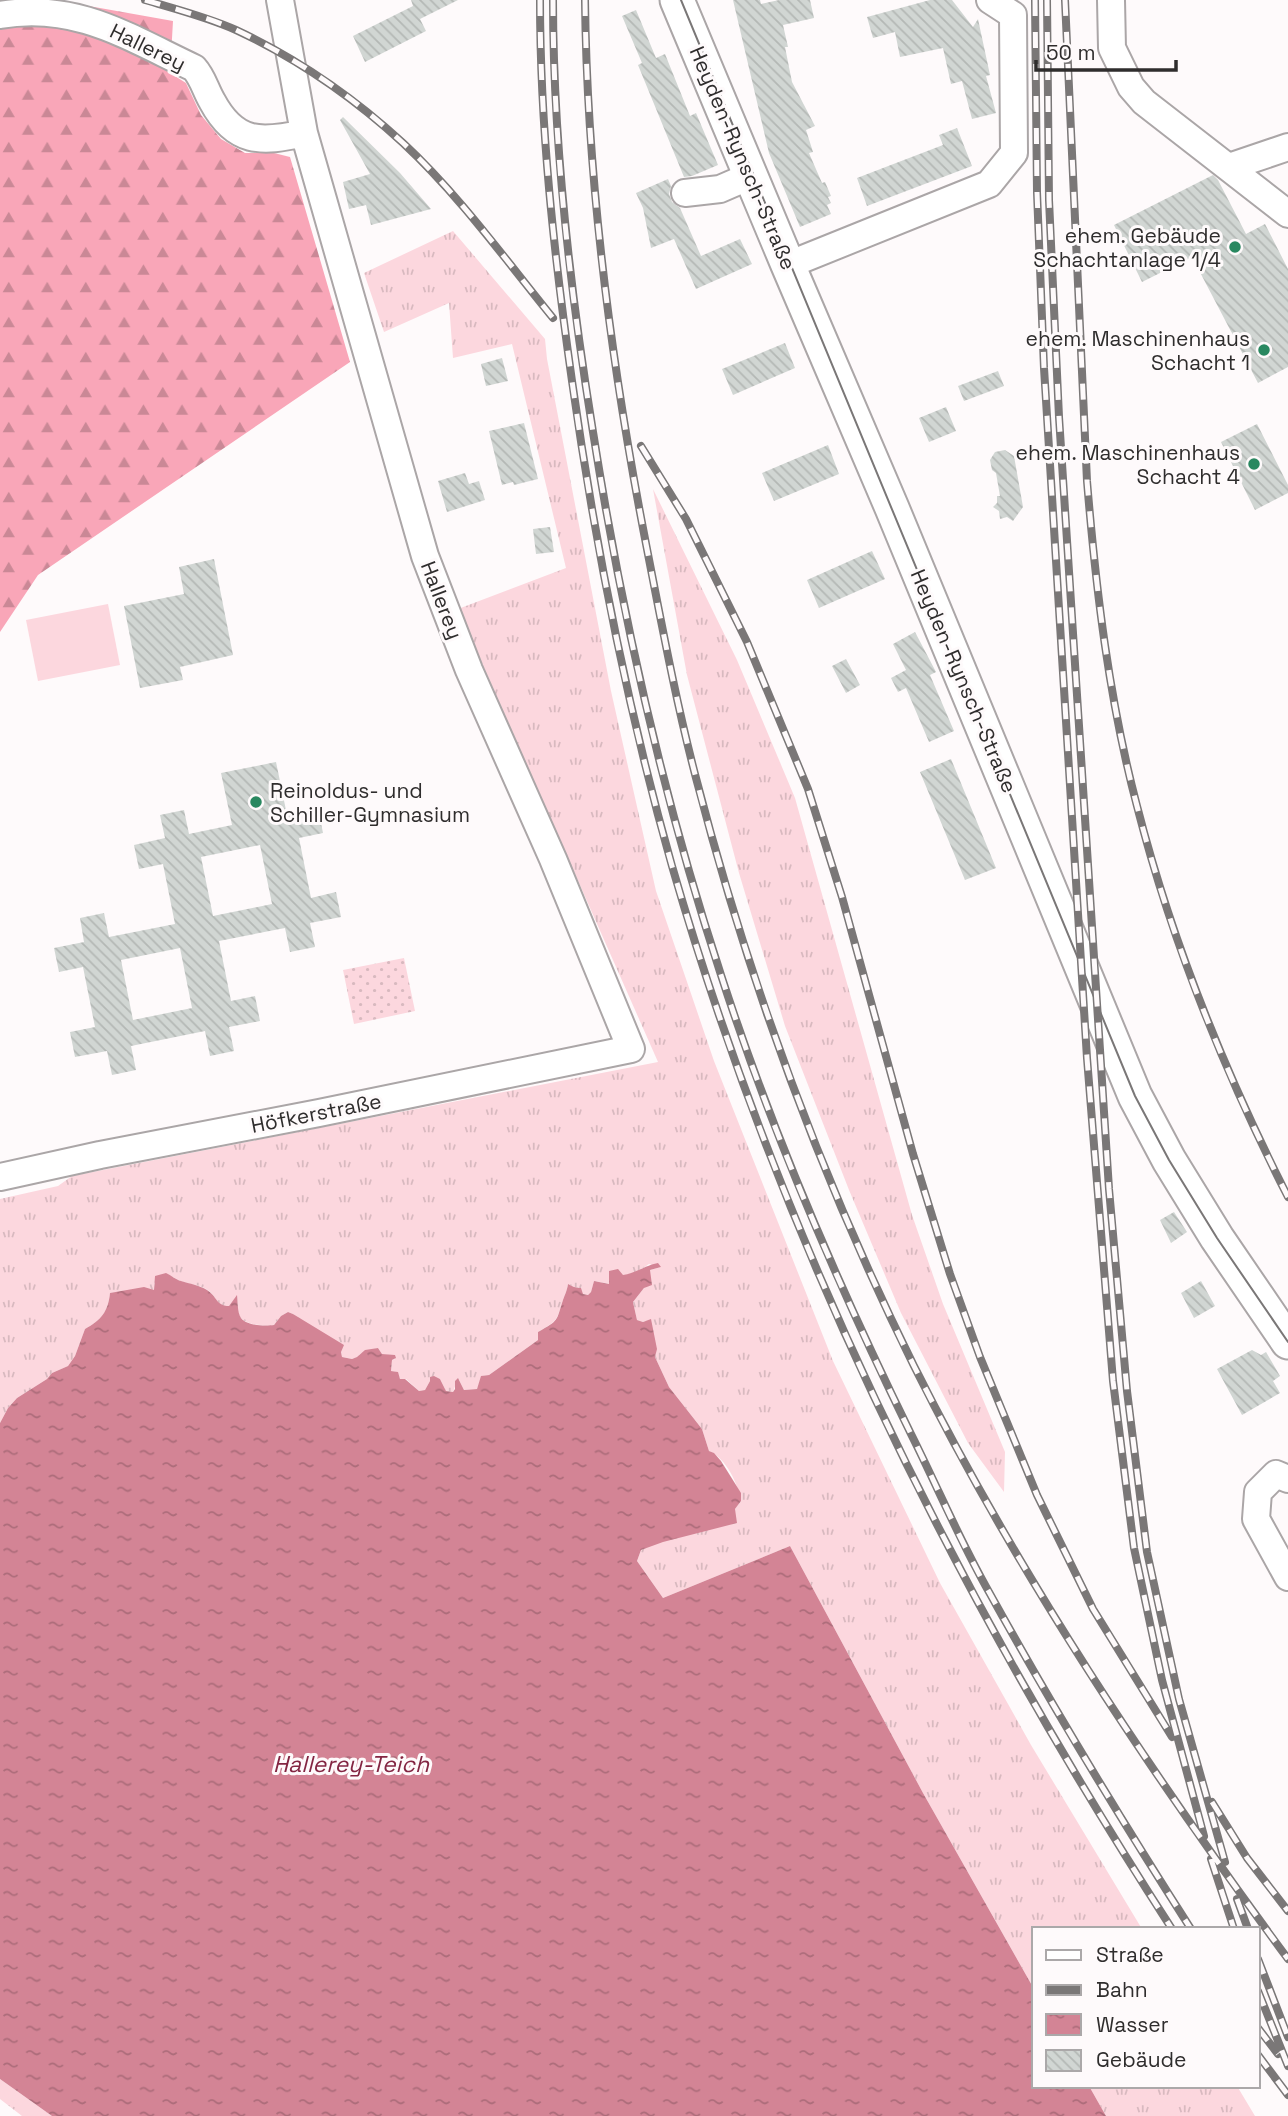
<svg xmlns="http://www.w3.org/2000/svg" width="1288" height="2116" viewBox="0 0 1288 2116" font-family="'Space Grotesk',sans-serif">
<defs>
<pattern id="grass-tufts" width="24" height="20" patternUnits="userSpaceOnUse" patternTransform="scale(1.75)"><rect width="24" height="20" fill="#fcd7de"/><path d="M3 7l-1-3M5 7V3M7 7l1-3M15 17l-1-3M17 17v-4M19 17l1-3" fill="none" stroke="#d8b9bf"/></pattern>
<pattern id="forest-firs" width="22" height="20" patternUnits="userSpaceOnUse" patternTransform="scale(1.75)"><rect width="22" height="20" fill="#f9a6b8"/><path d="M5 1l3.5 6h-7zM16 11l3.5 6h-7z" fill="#ca8896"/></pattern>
<pattern id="park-dots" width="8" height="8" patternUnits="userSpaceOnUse" patternTransform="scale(1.75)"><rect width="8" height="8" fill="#fcd7de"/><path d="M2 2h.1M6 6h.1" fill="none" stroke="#d8b9bf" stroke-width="1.8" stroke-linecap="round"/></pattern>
<pattern id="water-ripples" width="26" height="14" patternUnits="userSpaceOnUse" patternTransform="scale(1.75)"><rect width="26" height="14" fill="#d38495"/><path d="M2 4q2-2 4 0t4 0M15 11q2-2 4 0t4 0" fill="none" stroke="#ac6c7a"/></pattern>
<pattern id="building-back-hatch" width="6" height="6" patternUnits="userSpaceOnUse" patternTransform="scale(1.75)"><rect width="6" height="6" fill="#d1d6d3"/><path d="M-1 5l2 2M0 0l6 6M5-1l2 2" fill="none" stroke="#b4b8b5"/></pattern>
</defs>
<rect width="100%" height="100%" fill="#fefafb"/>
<path fill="url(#grass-tufts)" d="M453 231 545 339 547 359 611 691 656 891 714 1061 833 1361 940 1583 1031 1745 1142 1929H1034V1989L923 1793 790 1546 663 1598 637 1561 641 1550 735 1509 741 1501C738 1484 726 1458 709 1451L702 1429 669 1387 655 1357 656 1352 646 1321 643 1322 637 1320 633 1302 644 1288 650 1270 661 1267 649 1264C636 1274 621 1275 609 1284L594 1281 591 1292 588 1295 583 1294 579 1287H574L568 1284C567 1291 565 1294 563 1300 556 1322 558 1320 538 1332V1340L489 1375 482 1376 477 1389 464 1390 458 1378 453 1392 446 1391 440 1379 430 1377V1381L425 1390 419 1391 406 1379H400L397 1372 391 1371 392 1360 395 1359V1356L382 1354 378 1348 360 1354 358 1357 352 1359 342 1357 341 1352 293 1314 288 1312 281 1316 274 1325C265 1326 244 1326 239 1315 237 1310 238 1301 237 1296L229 1306C215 1306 217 1295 206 1289 195 1283 182 1284 173 1277L154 1283V1290L110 1293C108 1312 101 1320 85 1329L75 1356 68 1366 52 1373 47 1379 17 1398 8 1408 0 1423V1199L58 1186 72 1176 658 1062 458 609 566 568 512 344 453 358 449 303 384 332 364 273Z
M653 489 737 660 795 798 912 1215 943 1304 1005 1452 1004 1492 968 1443 901 1313 849 1190 785 1026 739 873 687 675Z
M0 2079 52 2116H22L0 2099Z
M1089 2086H1237L1255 2116H1106Z"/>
<path fill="url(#forest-firs)" d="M0 0H55L173 21 170 73 186 83 201 115 221 139 245 153H274L290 157 350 362 38 575 0 632Z"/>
<path fill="url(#park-dots)" d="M404 958 415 1011 354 1024 343 970Z"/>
<path fill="#fcd7de" d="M108 604 120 665 38 681 26 620Z"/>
<path fill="url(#water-ripples)" d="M658 1263 661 1267 650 1270 652 1285 644 1288 633 1302 637 1320 643 1322 651 1319 657 1349 655 1357 669 1387 702 1429 709 1451 714 1453 721 1461 741 1493V1501L735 1509 737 1523 663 1542 641 1550 637 1561 663 1598 790 1546 923 1793 1034 1989V2086H1089L1106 2116H52L0 2079V1423L8 1408 17 1398 47 1379 52 1373 68 1366 75 1356 85 1329C101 1320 108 1312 110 1293L144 1287 154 1290 155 1276 166 1273C171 1275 176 1280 181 1281 190 1284 199 1285 207 1290 217 1296 216 1306 229 1306L237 1295C238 1301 237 1312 241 1318 247 1326 265 1326 274 1325L281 1316 288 1312 293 1314 344 1345 341 1352 342 1357 352 1359 357 1357 365 1350 378 1348 382 1354 395 1355 396 1358 392 1360 391 1371 398 1372 400 1379H405L419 1391 425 1390 430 1381V1377L434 1376 440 1379 446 1391 453 1392 455 1389V1381L458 1378 464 1390 477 1389 481 1376 489 1375 538 1340V1332C559 1320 556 1322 563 1300 565 1294 567 1291 568 1284L574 1287 581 1288 583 1294 588 1295 591 1292 594 1281 609 1284V1271L618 1269 623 1275C636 1273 646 1265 658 1263Z"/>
<path fill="url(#building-back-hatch)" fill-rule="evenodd" d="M411 0H458L420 19 426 31 365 62 353 36 413 6Z
M733 0H760L761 4 779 0H810L814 18 783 25 788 47H785L792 82 815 126 806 130 813 152 809 153 822 183 825 182 831 196 828 197 831 203 827 205 831 214 800 227 769 153Z
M930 0H952L973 27 978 19 990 75 986 76 996 113 972 119 962 81 951 84 943 48 900 57 895 32 873 38 867 17Z
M636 10 656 58 665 54 690 116 696 113 718 165 692 176 684 177 638 65 642 63 622 16Z
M343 117 400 173 431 209 371 225 366 205 349 209 343 182 370 174 340 120Z
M957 128 972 166 867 206 857 178 943 145 939 135Z
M1213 175 1218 180 1246 234 1265 224 1288 269V367L1258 383 1192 257 1142 282 1114 225Z
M668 179 671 186 669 194 672 202 680 208 701 256 740 239 752 264 696 289 674 239 651 248 643 208 636 193Z
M785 343 795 368 733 395 722 369Z
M502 358 508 381 486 386 481 364Z
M998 371 1004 386 964 401 958 386Z
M946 407 956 431 929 442 919 418Z
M524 423 538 479 514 485 513 482 502 485 489 431Z
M1257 424 1288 485V493L1255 510 1221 442Z
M828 445 839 474 774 501 762 473Z
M1005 450 1014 456 1023 507 1013 521 1007 517 1000 519 999 511 993 507 997 503V496H1000L996 473 992 470 990 460 995 452Z
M465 473 469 484 479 481 485 500 447 512 438 481Z
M550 527 554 552 536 554 533 529Z
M872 551 885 579 819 608 807 580Z
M214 559 233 655 180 667 183 680 140 688 124 606 184 594 179 567Z
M915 632 936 672 930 675 954 731 929 742 906 688 898 692 891 678 906 670 893 644Z
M846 659 860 685 846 693 832 666Z
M951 759 996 868 965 880 920 772Z
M276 762 287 815 318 808 323 833 299 838 311 898 336 892 341 917 310 923 315 947 290 952 285 928 219 941 231 1001 255 996 260 1021 229 1027 234 1051 210 1056 205 1031 131 1046 136 1070 112 1075 107 1051 75 1057 70 1032 95 1027 83 967 59 972 54 948 84 942 80 918 104 913 109 937 175 924 163 864 139 869 134 845 165 838 160 815 184 810 189 834 232 825 221 773ZM260 845 272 904 213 916 201 857ZM180 948 192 1008 133 1020 121 960Z
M1174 1212 1187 1232 1171 1243 1160 1220Z
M1201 1281 1215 1306 1194 1318 1181 1293Z
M1252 1350 1261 1355 1266 1352 1280 1376 1273 1381 1280 1393 1242 1415 1217 1369Z"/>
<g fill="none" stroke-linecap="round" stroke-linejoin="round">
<g stroke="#aba6a7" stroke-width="30">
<path id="minor" d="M1111 0 1112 48 1131 87 1144 102 1288 214
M0 15C76 2 128 37 194 68 203 78 205 89 212 101 235 144 261 143 304 133
M1229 167 1288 147
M685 193 720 189 750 176
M788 265 989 184 1014 153 1013 15 990 0
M0 1177 100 1155 319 1113 631 1049 553 859 469 670 425 556 304 133 280 0
M1288 1479 1276 1474 1258 1492 1256 1519 1288 1577"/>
</g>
<g stroke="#aba6a7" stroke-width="37">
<path id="major" d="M677 0 788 265 892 508 1135 1096 1169 1160 1217 1238 1288 1342"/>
</g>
<use href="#minor" stroke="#fff" stroke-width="26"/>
<use href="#major" stroke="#fff" stroke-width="33"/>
<path stroke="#7a7777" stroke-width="2" d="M681 0 1135 1096 1169 1160 1217 1238 1288 1342"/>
<g stroke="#7a7777" stroke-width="8">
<path id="rail" d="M145 0C175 9 207 17 236 30 298 59 353 97 403 143 459 195 505 259 553 318
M540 0C540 128 554 254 572 381 595 544 627 707 672 866 781 1243 959 1600 1172 1929
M553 0C553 145 570 290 593 432 622 616 663 798 721 975 772 1133 838 1285 911 1434 937 1486 960 1541 989 1592 1052 1706 1120 1818 1191 1929
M585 0C587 183 612 370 647 549 662 626 676 702 696 778 748 979 822 1180 914 1366 1019 1576 1149 1770 1288 1959
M1035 0 1037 192 1044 368 1087 1058 1113 1381 1134 1548 1162 1680 1204 1836
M1047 0 1049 200 1059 417 1109 1189 1127 1391 1147 1552 1179 1699 1225 1862
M1065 0 1087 481C1096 590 1109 700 1137 806 1172 943 1224 1071 1288 1197
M641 446 686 519 747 642 808 789 842 897 913 1154 950 1274 980 1357 1037 1495 1093 1609 1172 1737
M1212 1802 1247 1858 1288 1911
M1211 1859 1234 1929
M1237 1899 1248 1929
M1258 1959 1288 2037
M1258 1991 1288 2066
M1258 2028 1278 2054
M1258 2055 1288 2095"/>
</g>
<use href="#rail" stroke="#fefafb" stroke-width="5" stroke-dasharray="16" stroke-linecap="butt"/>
</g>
<g fill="#298860" stroke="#fefafb" stroke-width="2.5">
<circle cx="1235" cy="247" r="7"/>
<circle cx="1264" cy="350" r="7"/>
<circle cx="1254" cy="464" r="7"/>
<circle cx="256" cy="802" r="7"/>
</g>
<g text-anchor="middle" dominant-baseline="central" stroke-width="6" stroke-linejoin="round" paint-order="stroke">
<g font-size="21" fill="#2f2d2d" stroke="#fefafb">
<text transform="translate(148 47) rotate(26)">Hallerey</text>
<text transform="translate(743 158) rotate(67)">Heyden-Rynsch-Straße</text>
<text transform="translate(442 600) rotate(69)">Hallerey</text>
<text transform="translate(964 681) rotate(67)">Heyden-Rynsch-Straße</text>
<text transform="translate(316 1113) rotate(-11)">Höfkerstraße</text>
</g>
<g font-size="21" fill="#2f2d2d" stroke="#fefafb" text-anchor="end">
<text x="1221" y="235">ehem. Gebäude<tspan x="1221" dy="24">Schachtanlage 1/4</tspan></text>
<text x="1250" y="338">ehem. Maschinenhaus<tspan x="1250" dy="24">Schacht 1</tspan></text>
<text x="1240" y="452">ehem. Maschinenhaus<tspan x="1240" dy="24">Schacht 4</tspan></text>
<text x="270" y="790" text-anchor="start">Reinoldus- und<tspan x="270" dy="24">Schiller-Gymnasium</tspan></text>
</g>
<g font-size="23" font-style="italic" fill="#832542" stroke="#fefafb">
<text x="351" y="1764">Hallerey-Teich</text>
</g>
</g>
<rect x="1032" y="1927" width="228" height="161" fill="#fefafb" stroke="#aba8a9" stroke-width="2"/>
<rect x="1046" y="1950" width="35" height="10" fill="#ffffff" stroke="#aba8a9" stroke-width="2"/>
<text x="1096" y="1962" font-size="21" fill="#2f2d2d">Straße</text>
<rect x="1046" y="1985" width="35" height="10" fill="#7a7777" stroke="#aba8a9" stroke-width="2"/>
<text x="1096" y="1997" font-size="21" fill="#2f2d2d">Bahn</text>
<rect x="1046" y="2014" width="35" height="21" fill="url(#water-ripples)" stroke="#aba8a9" stroke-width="2"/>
<text x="1096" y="2032" font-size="21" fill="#2f2d2d">Wasser</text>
<rect x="1046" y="2050" width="35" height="21" fill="url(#building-back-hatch)" stroke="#aba8a9" stroke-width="2"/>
<text x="1096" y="2067" font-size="21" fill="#2f2d2d">Gebäude</text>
<path d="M1036 60v10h140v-10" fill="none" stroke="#2f2d2d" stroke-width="3.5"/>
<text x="1046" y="60" font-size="21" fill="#2f2d2d" stroke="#fefafb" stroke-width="5" paint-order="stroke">50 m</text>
</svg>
